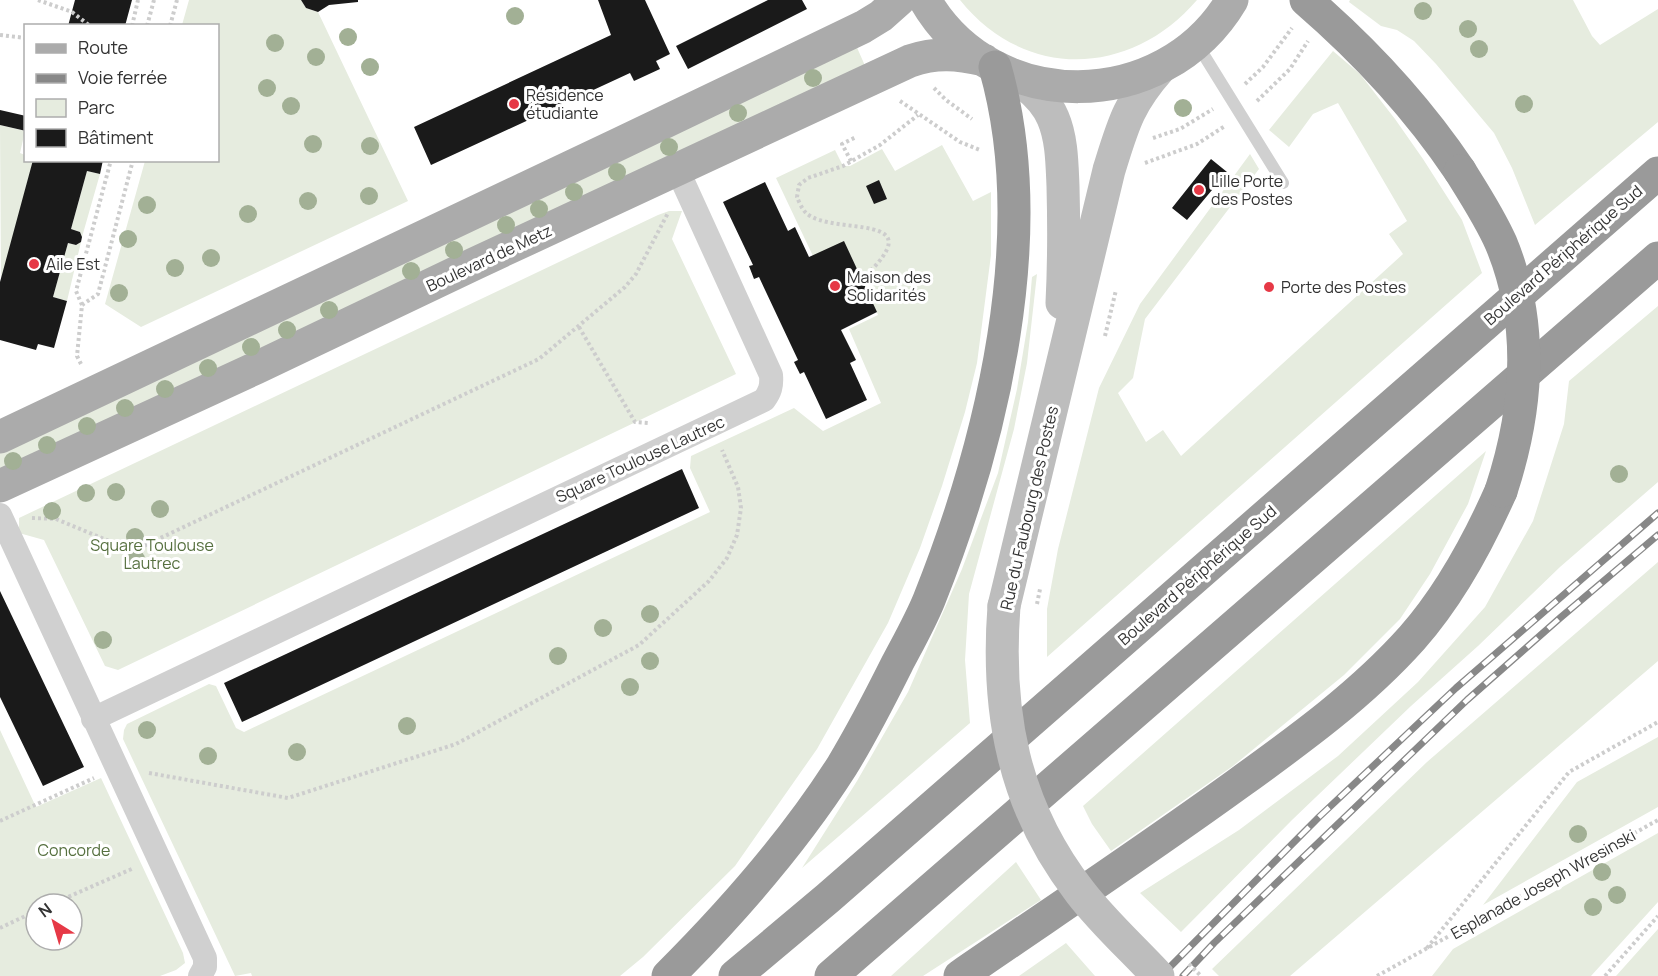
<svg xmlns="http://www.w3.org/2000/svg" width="1658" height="976" viewBox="0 0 1658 976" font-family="Manrope,sans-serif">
<rect width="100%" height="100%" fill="#fff"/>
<path fill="#e6ecdf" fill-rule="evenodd" d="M189 0H301L306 8 318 12 408 201 141 327 105 304 145 161 218 160V26L182 25Z
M960 0H1197C1131 77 1025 81 960 0Z
M1350 0H1573L1592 36 1600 45 1658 9V122L1535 225 1512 168 1494 133 1436 64 1414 41 1397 30 1381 26 1349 2Z
M855 43 866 68 0 478V447Z
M1333 51 1360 74 1395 119 1423 159 1462 220 1482 273 1047 657V609L1058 549 1099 388 1140 304 1250 154 1259 169 1145 319 1133 378 1118 393 1146 442 1163 430 1181 456 1403 254 1389 234 1407 221 1338 103 1313 114 1289 147 1269 130Z
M0 125 25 131 20 153 25 155 26 160 33 161 1 282Z
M942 145 973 201 991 192V255L977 363 965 412 942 486 920 548 888 623 817 749 735 866 643 957 620 976H252L251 973 235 976 123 739 124 730 127 724 209 684 216 686 236 728 244 732 710 512 690 468 691 456 794 408 823 431 881 403 849 329 878 315 844 242 813 256 776 178 835 150 843 166H850L882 149 895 171Z
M87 171 100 174 82 237 80 232 71 229Z
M669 211H682L672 239 736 374 118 670 105 666 44 540 19 533V518L658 215Z
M81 242 67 301 53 297 68 243 76 245Z
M1037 274 1027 363 1014 429 969 594 965 660 970 723 802 868 857 781 908 692 962 569 998 473 1017 389 1028 322 1032 277Z
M1658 306V482L1560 567 1478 646 1411 706 1292 820 1181 932 1140 893 1239 830 1338 756 1418 682 1485 607 1533 521 1564 424 1569 381Z
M1486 451 1468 504 1430 574 1400 619 1344 675 1233 766 1111 851 1092 824 1083 806Z
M1658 562V661L1290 976H1219L1212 969 1427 762Z
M0 730 36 807 101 778 183 953 185 963 176 970 160 976H0ZM36 904H72V940H36Z
M1658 737V807L1483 905 1577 782Z
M1658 833V902L1591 976H1432L1453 949Z
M1016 862 1041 900 923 976H891Z
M1658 929V976H1616Z
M1066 943 1095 976H1019Z"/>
<path fill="#1a1a1a" d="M75 0H132L125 26H68Z
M301 0H358V2L329 5 318 12 306 8Z
M598 0H645L670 54 656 61 660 69 634 81 630 73 431 165 414 127 611 35Z
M768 0H802L807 9 688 69 676 46Z
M0 110 26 116V131L0 125Z
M1211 159 1227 172 1187 220 1172 208Z
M33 160H103L100 174 87 171 71 229 80 232 82 237 81 242 76 245 68 243 53 297 67 301 54 348 38 344 36 350 0 340V282Z
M879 180 887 199 874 204 866 186Z
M765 182 788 231 795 227 809 257 844 241 877 312 841 330 856 360 850 363 867 400 826 419 804 372 800 374 794 362 798 360 759 277 754 279 749 266 753 265 723 202Z
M682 469 699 508 242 722 224 683Z
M0 591 84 767 43 786 0 697Z"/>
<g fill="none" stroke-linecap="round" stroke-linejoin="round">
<path stroke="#cdcdcd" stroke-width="4" stroke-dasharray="3 3" stroke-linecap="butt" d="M38 0 72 12 90 26
M132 26 138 0
M147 26 154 0
M170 26 177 0
M0 35 26 38
M1245 84 1263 67 1292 28
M934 88 946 100 972 119
M900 101 960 142 980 150
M1257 101 1290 69 1308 41
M1153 138 1180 129 1213 109
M851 161 842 144 856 137
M1145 163 1197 144 1225 126
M862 279C937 210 833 237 806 213 802 209 799 202 797 197L799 185 808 178 843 166 880 145 918 115
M82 305 76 291 111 160
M579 327 635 422 649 423
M1105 336 1116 290
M81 364 77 356 82 305 98 294 133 160
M32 518 56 519 133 551 539 359 625 287 636 274 668 213
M149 773 288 798 456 744 639 645 709 581 727 558 737 535 741 508 738 487 722 450
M0 821 94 778
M52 904 134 868
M0 928 36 911
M1427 948 1569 772 1658 722
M1377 976 1658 820
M1605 976 1658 916"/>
<path stroke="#d0d0d0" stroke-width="12" d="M1197 44 1283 183"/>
<path stroke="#d0d0d0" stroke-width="24" d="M0 515 205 958V967L200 976
M93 719 764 400C770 392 772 386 771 375L678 171"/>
<path stroke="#bdbdbd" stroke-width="33" d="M1012 75C1028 85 1045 99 1053 118 1062 139 1062 164 1063 186 1064 225 1064 264 1062 303
M1004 606 1109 170C1123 125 1128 104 1160 68"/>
<path stroke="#ababab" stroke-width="33" d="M925 0C992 116 1164 115 1232 0
M0 437 619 144 863 27 881 16 899 0
M0 486 256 368 474 264 910 61C937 52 957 54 984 60"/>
<path stroke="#9a9a9a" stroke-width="33" d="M1306 0C1365 51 1417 107 1460 171
M668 976C732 912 793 843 842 766 862 733 880 698 897 664 908 643 920 622 929 600 992 442 1043 234 995 67
M735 976 828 898 1658 173
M831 976 1658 258
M960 976C1053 912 1148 849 1239 783 1300 739 1362 694 1412 638 1450 595 1478 543 1501 491"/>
<g stroke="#888" stroke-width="7">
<path id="rail" d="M1161 976 1319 817 1456 688 1658 513
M1183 976 1214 943 1467 700 1560 618 1658 535"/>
</g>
<use href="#rail" stroke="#fff" stroke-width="4.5" stroke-dasharray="14" stroke-linecap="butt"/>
<path stroke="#cdcdcd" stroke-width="4" stroke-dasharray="3 3" stroke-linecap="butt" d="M1037 604 1040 589
M1189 964 1201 976"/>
<path stroke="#bdbdbd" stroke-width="33" d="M1004 606C996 711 1013 806 1080 892 1103 922 1132 948 1158 976"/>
<path stroke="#9a9a9a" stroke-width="33" d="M1460 171C1475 195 1490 218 1501 243 1535 325 1528 409 1501 491"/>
</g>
<g fill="#a2b095">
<circle cx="1423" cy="11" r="9"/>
<circle cx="515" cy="16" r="9"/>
<circle cx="1468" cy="29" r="9"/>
<circle cx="348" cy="37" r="9"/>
<circle cx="275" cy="43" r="9"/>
<circle cx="1479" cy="49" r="9"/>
<circle cx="316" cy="57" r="9"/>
<circle cx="370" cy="67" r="9"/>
<circle cx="813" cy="78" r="9"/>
<circle cx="267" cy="88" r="9"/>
<circle cx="1524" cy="104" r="9"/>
<circle cx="291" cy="106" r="9"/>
<circle cx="1183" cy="108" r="9"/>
<circle cx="738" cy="113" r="9"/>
<circle cx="313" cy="144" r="9"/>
<circle cx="370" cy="146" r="9"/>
<circle cx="669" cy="147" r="9"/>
<circle cx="617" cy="172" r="9"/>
<circle cx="574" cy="192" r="9"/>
<circle cx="369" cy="196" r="9"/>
<circle cx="308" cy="201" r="9"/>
<circle cx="147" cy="205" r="9"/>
<circle cx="539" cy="209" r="9"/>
<circle cx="248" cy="214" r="9"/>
<circle cx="506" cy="225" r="9"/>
<circle cx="128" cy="239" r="9"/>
<circle cx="454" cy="250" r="9"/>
<circle cx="211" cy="258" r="9"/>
<circle cx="175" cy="268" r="9"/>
<circle cx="411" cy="271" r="9"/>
<circle cx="119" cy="293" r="9"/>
<circle cx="329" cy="310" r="9"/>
<circle cx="287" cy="330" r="9"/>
<circle cx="251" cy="347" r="9"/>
<circle cx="208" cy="368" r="9"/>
<circle cx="165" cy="389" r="9"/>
<circle cx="125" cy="408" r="9"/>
<circle cx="87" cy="426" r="9"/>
<circle cx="47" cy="445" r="9"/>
<circle cx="13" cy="461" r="9"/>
<circle cx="1619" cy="474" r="9"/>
<circle cx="116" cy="492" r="9"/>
<circle cx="86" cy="493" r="9"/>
<circle cx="160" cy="509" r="9"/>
<circle cx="52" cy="511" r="9"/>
<circle cx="135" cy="537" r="9"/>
<circle cx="136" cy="559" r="9"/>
<circle cx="650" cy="614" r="9"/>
<circle cx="603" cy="628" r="9"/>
<circle cx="103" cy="640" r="9"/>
<circle cx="558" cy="656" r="9"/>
<circle cx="650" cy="661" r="9"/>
<circle cx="630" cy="687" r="9"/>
<circle cx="407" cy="726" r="9"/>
<circle cx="147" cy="730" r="9"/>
<circle cx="297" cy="752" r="9"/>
<circle cx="208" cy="756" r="9"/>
<circle cx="1578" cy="834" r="9"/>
<circle cx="1602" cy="872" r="9"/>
<circle cx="1617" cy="895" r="9"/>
<circle cx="1593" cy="907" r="9"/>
</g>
<g fill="#e63946" stroke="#fff" stroke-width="2">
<circle cx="514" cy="104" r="6"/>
<circle cx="1199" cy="190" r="6"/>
<circle cx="34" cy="264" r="6"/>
<circle cx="835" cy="286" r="6"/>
<circle cx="1269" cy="287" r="6"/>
</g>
<g text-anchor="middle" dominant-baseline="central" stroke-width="6" stroke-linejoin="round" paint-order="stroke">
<g font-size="16" fill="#333" stroke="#fff" text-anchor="start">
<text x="526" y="95">Résidence<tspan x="526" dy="18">étudiante</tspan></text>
<text x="1211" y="181">Lille Porte<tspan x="1211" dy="18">des Postes</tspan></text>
<text x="46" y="264">Aile Est</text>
<text x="847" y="277">Maison des<tspan x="847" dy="18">Solidarités</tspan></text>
<text x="1281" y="287">Porte des Postes</text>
</g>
<g font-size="16" fill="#333" stroke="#fff">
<text transform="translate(1563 255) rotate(-41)">Boulevard Périphérique Sud</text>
<text transform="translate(489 258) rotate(-25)">Boulevard de Metz</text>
<text transform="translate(640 459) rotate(-25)">Square Toulouse Lautrec</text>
<text transform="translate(1029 508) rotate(-77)">Rue du Faubourg des Postes</text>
<text transform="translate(1197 575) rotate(-41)">Boulevard Périphérique Sud</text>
<text transform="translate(1543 884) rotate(-29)">Esplanade Joseph Wresinski</text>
</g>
<g font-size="16" fill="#56703f" stroke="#fff">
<text x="152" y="545">Square Toulouse<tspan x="152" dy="18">Lautrec</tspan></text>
<text x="74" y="850">Concorde</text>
</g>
</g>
<rect x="24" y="24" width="195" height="138" fill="#ffffff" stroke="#adadad" stroke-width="1.5"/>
<rect x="36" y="44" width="30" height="9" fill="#ababab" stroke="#adadad" stroke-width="1.5"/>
<text x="78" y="54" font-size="18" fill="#333333">Route</text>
<rect x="36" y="74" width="30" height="9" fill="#888888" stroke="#adadad" stroke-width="1.5"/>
<text x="78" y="84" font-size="18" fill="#333333">Voie ferrée</text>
<rect x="36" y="99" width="30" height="18" fill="#e6ecdf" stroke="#adadad" stroke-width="1.5"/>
<text x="78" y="114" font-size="18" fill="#333333">Parc</text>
<rect x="36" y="129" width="30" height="18" fill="#1a1a1a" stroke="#adadad" stroke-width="1.5"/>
<text x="78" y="144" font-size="18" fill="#333333">Bâtiment</text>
<g transform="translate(54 922) rotate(323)"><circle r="28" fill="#ffffff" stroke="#adadad" stroke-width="1.5"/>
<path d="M0-4.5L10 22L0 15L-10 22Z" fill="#e63946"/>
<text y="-9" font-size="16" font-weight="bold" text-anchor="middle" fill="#333333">N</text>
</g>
</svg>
